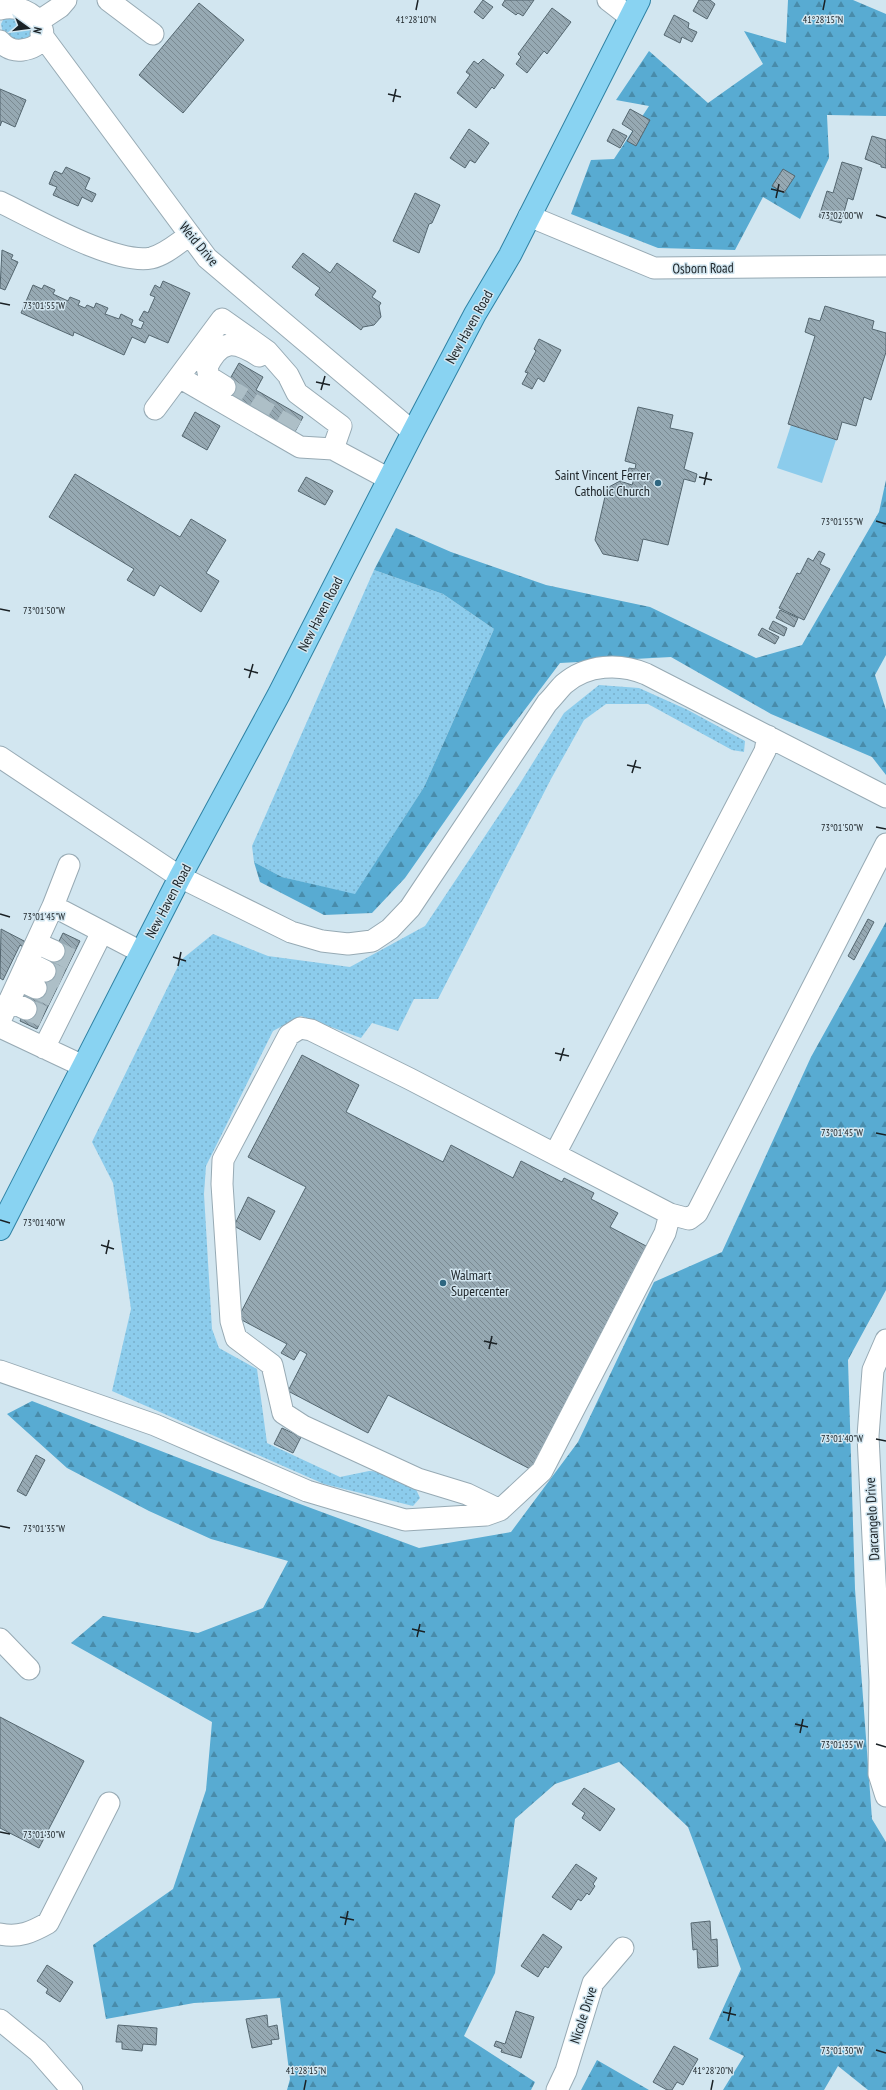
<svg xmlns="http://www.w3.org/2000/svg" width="886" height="2090" viewBox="0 0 886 2090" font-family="'PT Sans Narrow',sans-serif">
<defs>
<pattern id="grass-dots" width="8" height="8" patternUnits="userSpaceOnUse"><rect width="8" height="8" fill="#8cccec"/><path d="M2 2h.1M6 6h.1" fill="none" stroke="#78afca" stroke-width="1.8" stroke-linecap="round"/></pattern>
<pattern id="forest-firs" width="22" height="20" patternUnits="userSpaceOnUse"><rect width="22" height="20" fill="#58abd2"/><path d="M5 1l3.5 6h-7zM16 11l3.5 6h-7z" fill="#488baa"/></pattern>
<pattern id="building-back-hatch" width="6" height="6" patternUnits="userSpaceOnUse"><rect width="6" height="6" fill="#96a9b3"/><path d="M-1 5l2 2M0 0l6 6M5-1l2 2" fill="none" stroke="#7a8991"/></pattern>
</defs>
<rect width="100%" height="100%" fill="#d2e6f0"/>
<path fill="url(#grass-dots)" d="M6 14 34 20 31 36 16 42 3 34 1 24Z
M374 570 443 594 494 629 424 787 355 895 282 877 254 862 252 846Z
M599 685 639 688 688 710 745 741 744 752 732 750 648 704H606L584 720 551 779 438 999H414L398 1031 372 1023 361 1038 301 1016 273 1031 206 1166 204 1194 212 1329 219 1348 257 1369 267 1443 340 1477 369 1471 389 1472 414 1485 420 1498 413 1506 324 1484 112 1391 131 1309 113 1183 92 1142 181 960 213 934 268 956 350 967 425 926 519 785 564 713Z"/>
<path fill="url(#forest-firs)" d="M788 0H853L886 14V116L827 115 829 158 800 219 763 197 735 250 658 248 571 214 591 160 614 159 649 106 616 100 649 51 708 103 763 64 744 31 786 43Z
M886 480V655L875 675 886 710V775L872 757 771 714 671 657 560 663 496 748 405 878 372 913 324 915 260 882 254 862 282 877 355 894 424 787 494 629 443 594 374 570 396 528 451 552 546 585 650 607 756 658 802 645 879 512Z
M886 922V1290L848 1360 855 1589 872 1819 886 1842V2090H868L838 2066 824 2090H723L744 2056 709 2039 741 1969 688 1827 619 1762 555 1784 515 1819 495 1973 464 2036 535 2082 531 2090H287L290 2079 280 1998 194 2003 106 2019 93 1945 173 1889 206 1790 212 1722 71 1643 103 1616 198 1633 263 1608 288 1561 211 1539 149 1511 67 1468 7 1414 32 1401 246 1484 419 1548 511 1532 578 1442 654 1282 722 1252 811 1057Z
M597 2060 649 2090H581Z"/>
<path fill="#8cccec" d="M791 425 836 440 822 483 777 468Z"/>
<path fill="url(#building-back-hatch)" stroke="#556770" d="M483 0 493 7 483 19 474 12Z
M505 0H534L523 16 518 13 516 15 502 5Z
M699 0H710L715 4 707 19 693 11Z
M199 3 244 40 183 113 139 75Z
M552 8 571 22 547 54 544 51 527 73 516 64 521 57 518 54Z
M674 15 689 23 688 28 697 32 692 42 682 37 680 43 664 35Z
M483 59 504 75 494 89 492 87 476 108 457 93 470 75 466 72 474 61 478 64Z
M0 89 26 100 15 127 2 121 0 126Z
M630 109 650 120 636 146 627 141 633 131 622 124Z
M469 129 489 143 475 163 470 160 465 168 450 158Z
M613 129 627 136 620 148 607 141Z
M872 136 886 140V168L881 167V165L865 159Z
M842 162 862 168 853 200 848 198 841 223 819 217 827 191 833 193Z
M66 167 90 178 85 189 96 194 92 202 82 197 78 206 53 195 57 187 49 184 54 172 55 171 62 174Z
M783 169 795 176 784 193 772 186Z
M415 193 440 205 432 223 429 224 419 253 393 241Z
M2 250 13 255 11 259 18 262 5 290 0 288Z
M303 253 330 273 337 263 376 291 372 297 381 303 379 306 381 317 374 325 363 327 361 330 315 295 320 288 292 267Z
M163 281 190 293 168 343 149 335 145 343 132 337 124 355 74 332 73 336 21 313 33 285 42 289 44 285 55 290 53 294 68 301 70 297 80 301 78 305 85 308 87 305 94 308 96 303 108 308 105 314 119 319 121 314 133 320 131 325 141 329 144 322 139 320 144 311 148 313 155 297 150 295 155 285 160 288Z
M825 306 874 321 872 329 886 333V352L871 400 864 397 856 426 842 422 837 440 788 424 815 336 805 332 809 318 820 321Z
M539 339 561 350 544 382 538 378 532 389 522 384 528 373 525 372 536 351 534 349Z
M239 363 263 377 256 390 303 417 291 439 219 398Z
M638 407 673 415 670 428 693 433 684 469 697 474 695 482 684 479 668 545 643 539 638 561 603 554 595 540 607 488 620 481 632 485 634 479 627 477 629 468 635 469 636 464 625 461Z
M195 412 220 426 207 450 182 436Z
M75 474 180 537 191 519 226 540 206 573 219 581 201 612 160 585 154 596 127 580 134 569 49 517Z
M306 477 333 491 325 505 298 491Z
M819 551 825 554 820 564 830 569 804 620 779 608 797 573 800 574 808 558 813 561Z
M780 610 798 618 794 627 776 618Z
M773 621 787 628 784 636 769 629Z
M762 628 779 637 775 644 758 635Z
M868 919 874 922 854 960 848 956Z
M1 929 26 942 23 947 20 945 3 980 0 978Z
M63 933 80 941 37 1029 20 1021Z
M302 1055 359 1085 346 1112 443 1162 451 1145 513 1178 521 1161 562 1182 564 1178 594 1193 591 1199 618 1213 610 1227 648 1247 532 1470 388 1395 368 1433 288 1391 307 1354 300 1350 294 1360 281 1353 287 1344 238 1318 306 1187 248 1157Z
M248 1197 275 1211 260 1240 234 1226Z
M282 1428 301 1437 293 1453 274 1444Z
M36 1455 45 1460 26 1496 17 1491Z
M0 1717 84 1761 39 1848 0 1828Z
M584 1788 615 1809 600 1831 582 1818 585 1813 572 1804Z
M576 1864 597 1878 593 1884 595 1886 589 1895 587 1893 581 1901 578 1899 571 1910 552 1897Z
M710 1921 711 1940 717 1939 718 1966 698 1968 697 1949 693 1950 691 1923Z
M543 1934 562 1947 548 1968 545 1966 538 1977 521 1966Z
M47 1965 73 1982 60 2002 46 1993 48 1989 37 1981Z
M516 2011 534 2017 521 2058 501 2052 502 2049 494 2046 496 2041 505 2044Z
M267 2015 268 2027 277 2025 279 2039 271 2040 272 2044 252 2048 246 2019Z
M118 2025 157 2028 156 2045 143 2044 142 2051 122 2049V2042H116Z
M674 2046 698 2059 683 2085 677 2082 672 2090H667L653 2082Z"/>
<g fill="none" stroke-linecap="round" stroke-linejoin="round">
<path stroke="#adbfc7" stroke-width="21" stroke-dasharray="21 10" stroke-linecap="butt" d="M225 387 296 430
M54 951 71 959
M45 971 62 978
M36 988 53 996
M26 1009 43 1016"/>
<g stroke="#97aab4" stroke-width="23">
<path id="minor" d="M108 0 153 34
M608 0 630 17
M0 9C36 0 63 44 22 50 14 51 6 48 0 41
M42 19 60 7 66 0
M41 34 207 258 413 432
M0 202C34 218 114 265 151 258 165 255 178 243 190 235
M529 216 654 268 886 266
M179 377 300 447 333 449
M225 387 209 377 207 367C221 338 235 341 259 356
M155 409 222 319 267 351 288 375 297 393 341 426 333 449 389 479
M0 757 180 877 291 932 322 941 348 944 372 941 390 929 410 908 547 703C553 697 558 690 564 684 587 664 620 663 646 674L886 797
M53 906 69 865
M36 943 54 951
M27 962 45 971
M19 980 36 988
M9 1001 26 1009
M0 1021 53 906 141 952
M0 1027 83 1066
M44 1048 102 932
M555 1154 765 751 768 736
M886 1340 873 1370 868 1436 880 1681 879 1774 886 1796
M0 1371 155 1425 307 1491 405 1520 486 1515 500 1510 542 1471 665 1233 670 1214
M500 1510 467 1494 418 1479 303 1426 283 1413 272 1365 236 1338 231 1321 222 1184 223 1160 289 1035 300 1028 311 1030 410 1079 670 1214 689 1219 697 1213 886 844
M0 1639 29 1669
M0 1934C19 1938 32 1932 48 1923L109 1803
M0 2020 38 2051 72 2090
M557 2090 566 2071 593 1983 623 1948"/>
</g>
<g stroke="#2f82a4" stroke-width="24">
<path id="major" d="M0 1229 180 877 279 694 413 432 475 314 510 255 639 0"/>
</g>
<use href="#minor" stroke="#fff" stroke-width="21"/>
<use href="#major" stroke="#89d3f2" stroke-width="22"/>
</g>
<path fill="none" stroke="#1a2125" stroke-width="1.5" d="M416 10 418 0M823 10 825 0M388 94 401 97M393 102 396 89M771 189 784 192M776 198 779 184M876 215 886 218M0 303 10 305M316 382 330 385M321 390 325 376M699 477 712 480M704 485 707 472M876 521 886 524M0 609 10 611M244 669 258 673M249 678 253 664M627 765 641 768M632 773 636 760M876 827 886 829M0 914 10 917M173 957 186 961M178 966 181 952M555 1053 569 1056M560 1061 564 1048M876 1133 886 1135M0 1220 10 1223M101 1245 114 1249M106 1254 109 1240M484 1341 497 1344M489 1349 492 1336M876 1439 886 1441M0 1526 10 1528M412 1629 425 1632M417 1637 420 1624M795 1724 808 1727M800 1733 803 1719M876 1744 886 1747M0 1832 10 1834M340 1917 354 1920M345 1925 348 1911M723 2012 736 2015M728 2021 731 2007M876 2050 886 2053M304 2090 306 2080M711 2090 713 2080"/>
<g fill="#2e6680" stroke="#d2e6f0" stroke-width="1.5">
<circle cx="658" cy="483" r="4"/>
<circle cx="443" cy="1283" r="4"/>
</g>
<g text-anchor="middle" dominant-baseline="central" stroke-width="3" stroke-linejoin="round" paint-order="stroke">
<g font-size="14" fill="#1a2125" stroke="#d2e6f0">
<text transform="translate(199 244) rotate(50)">Weid Drive</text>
<text transform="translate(703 268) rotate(-1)">Osborn Road</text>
<text transform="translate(469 327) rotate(-61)">New Haven Road</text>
<text transform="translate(320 614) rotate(-63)">New Haven Road</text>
<text transform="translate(168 901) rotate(-62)">New Haven Road</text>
<text transform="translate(872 1519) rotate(-93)">Darcangelo Drive</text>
<text transform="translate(583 2015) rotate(-72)">Nicole Drive</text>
</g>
<g font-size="14" fill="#1a2125" stroke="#d2e6f0" text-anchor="end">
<text x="650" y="475">Saint Vincent Ferrer<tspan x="650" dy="16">Catholic Church</tspan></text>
<text x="451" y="1275" text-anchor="start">Walmart<tspan x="451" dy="16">Supercenter</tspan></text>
</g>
</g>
<g font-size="10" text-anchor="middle" fill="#1a2125" stroke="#d2e6f0" stroke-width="3" stroke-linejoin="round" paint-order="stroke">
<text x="416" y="23">41°28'10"N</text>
<text x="823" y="23">41°28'15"N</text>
<text x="842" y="219">73°02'00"W</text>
<text x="44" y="309">73°01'55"W</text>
<text x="842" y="525">73°01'55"W</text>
<text x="44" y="614">73°01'50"W</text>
<text x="842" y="831">73°01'50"W</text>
<text x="44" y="920">73°01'45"W</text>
<text x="842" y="1136">73°01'45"W</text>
<text x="44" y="1226">73°01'40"W</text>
<text x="842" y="1442">73°01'40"W</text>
<text x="44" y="1532">73°01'35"W</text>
<text x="842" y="1748">73°01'35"W</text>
<text x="44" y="1838">73°01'30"W</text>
<text x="842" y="2054">73°01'30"W</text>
<text x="306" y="2074">41°28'15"N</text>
<text x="713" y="2074">41°28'20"N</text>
</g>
<g transform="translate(28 28) rotate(104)" stroke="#d2e6f0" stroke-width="3" paint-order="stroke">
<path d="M0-3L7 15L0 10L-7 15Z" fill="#1a2125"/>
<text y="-6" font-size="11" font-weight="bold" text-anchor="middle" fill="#1a2125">N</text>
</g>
</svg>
